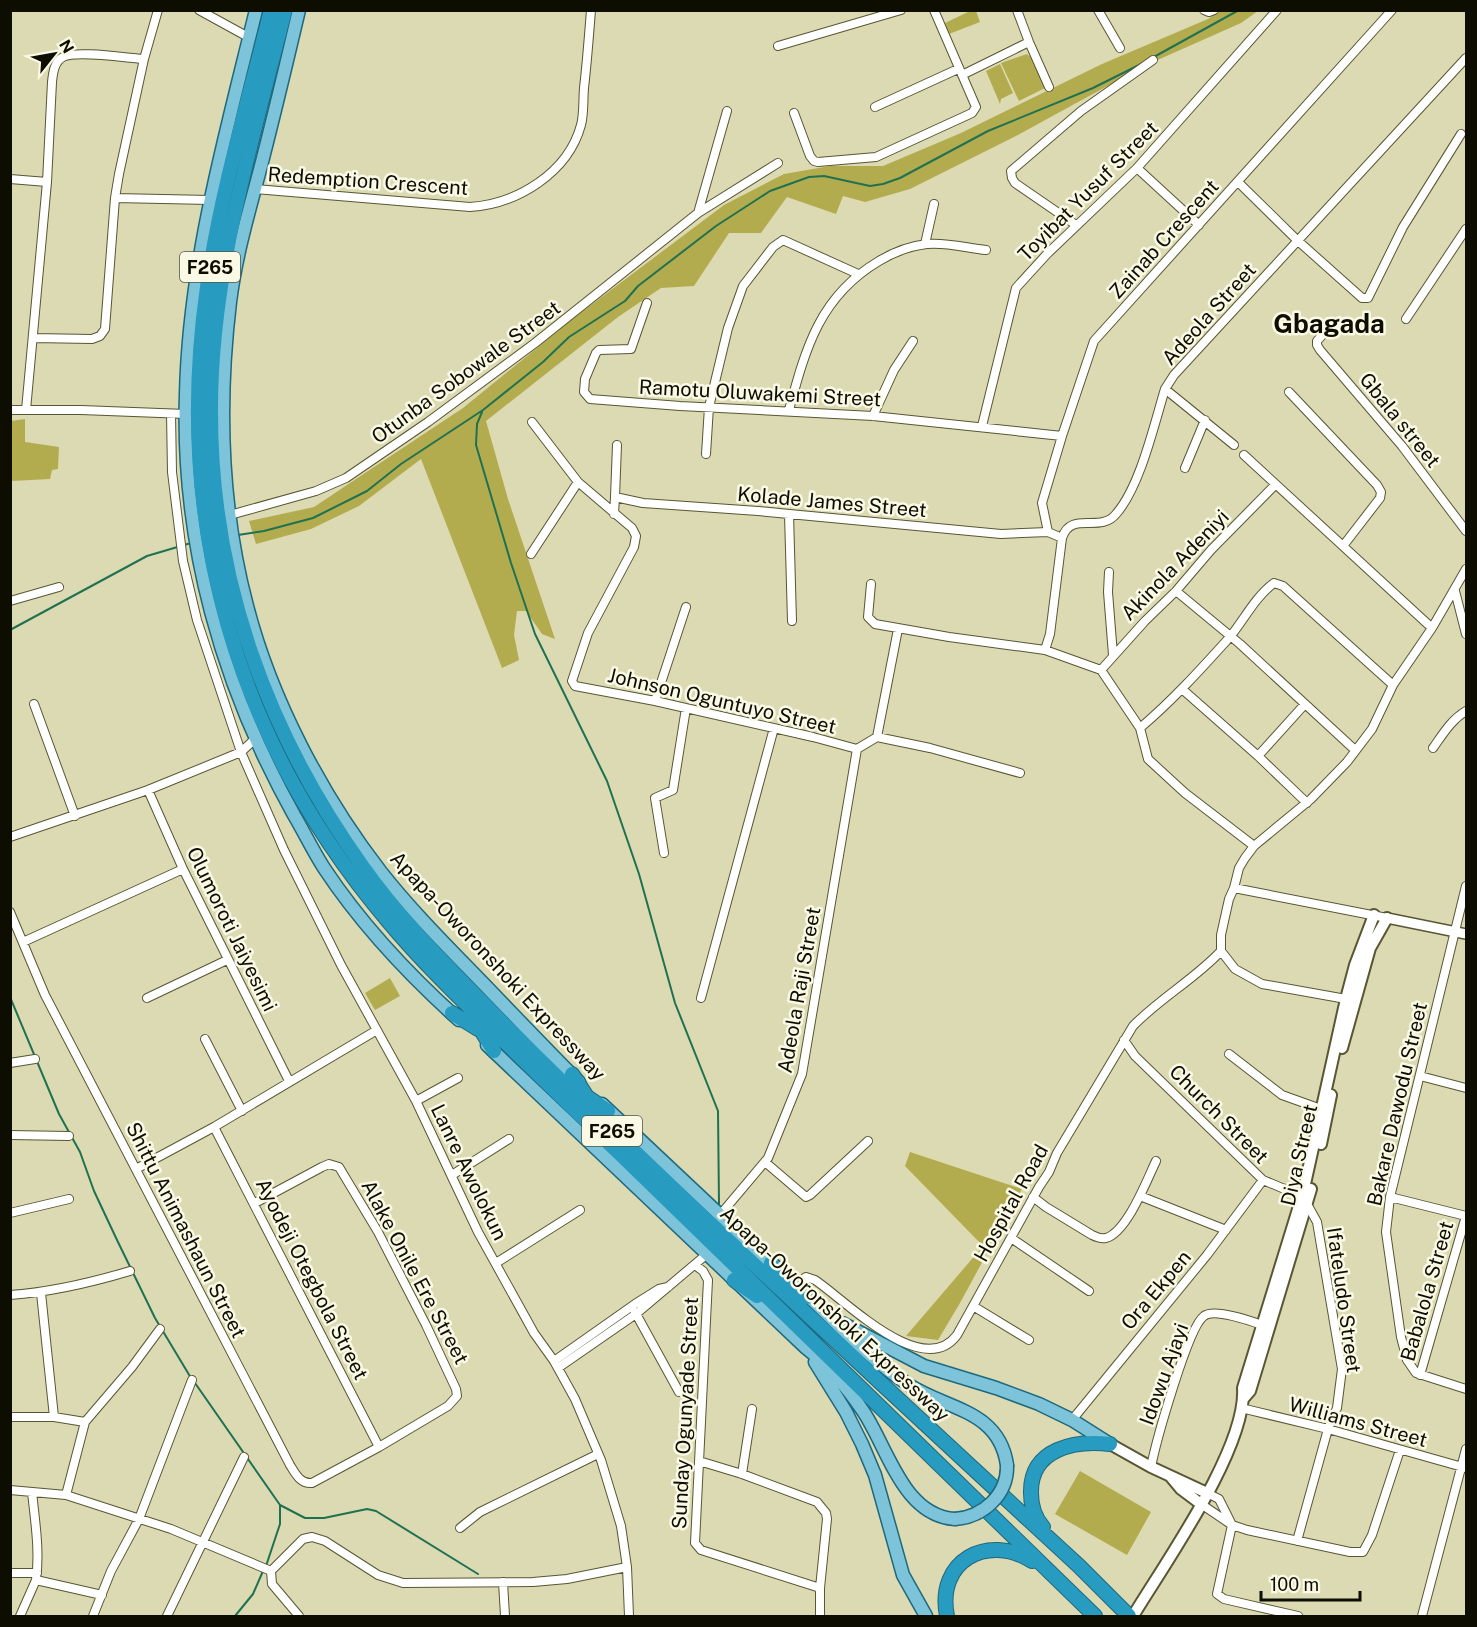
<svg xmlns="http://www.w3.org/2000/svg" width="1477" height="1627" viewBox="0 0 1477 1627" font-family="'Public Sans',sans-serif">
<rect width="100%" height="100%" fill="#dbdab2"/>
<path fill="#b3ac4f" d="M970 11H976L980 22 949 34 945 23Z
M1220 11H1258L1241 23 1144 66 1014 137 910 189 865 202 843 196 836 214 787 197 761 233H729L694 286 661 288 618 317 486 421 508 499 555 639 542 634 526 611H517L514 635 519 660 502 668 421 459 359 506 311 529 256 544 249 521 314 507 362 475 463 408 575 317 724 205 784 174 830 166H883L961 133 1102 64 1208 19Z
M1027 54 1034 60 1047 87 1019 101 1001 63Z
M1000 64 1013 93 1001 99 1000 104 986 71Z
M25 419V442L59 447 58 469 52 470 50 479 11 481V421Z
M390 978 400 996 375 1010 365 993Z
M910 1152 1022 1189 960 1303 938 1340 906 1336 983 1246 905 1166Z
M1080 1471 1151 1512 1127 1555 1055 1514Z"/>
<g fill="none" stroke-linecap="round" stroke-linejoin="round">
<path stroke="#207152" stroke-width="2" d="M1152 58 1239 10
M482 412 477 424 476 445 511 563 535 634 607 781 639 874 675 1003 718 1111 719 1204
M238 535 264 531 313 518 367 491 401 464 483 410 543 362 569 337 625 301 638 286 716 226 770 191 809 177 824 176 870 186 883 184 900 178 988 131 1093 88 1145 62
M10 630 147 556 191 543
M10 997 59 1114 80 1152 94 1191 117 1240 155 1318 191 1378
M195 1383 280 1505 305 1518H324L367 1509 376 1511 478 1574
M266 1566 280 1524V1505
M235 1616 253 1594 263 1571"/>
<g stroke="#585633" stroke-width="10">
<path id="minor" d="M199 10 250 38
M1017 10 1029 42 1049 87
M1098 10 1120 48
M1204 10 1209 12 1214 10
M778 46 901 10
M962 75 1029 42
M875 107 958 69
M794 113 810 156 814 161 818 162 876 157 972 113 976 107 934 10
M1137 168 1199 225
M10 179 47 182
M1238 182 1297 240 1362 298H1368L1403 227 1461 134
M255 189 470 207C517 204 568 173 581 125 584 114 583 100 584 88 587 62 589 36 591 10
M115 198 210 200
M698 213 778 163
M1076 225 1015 183 1012 178 1011 171 1081 111 1153 60
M925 244 934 204
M647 303 631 349 599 350 596 353 585 379 584 392 590 399 680 406 873 416 1062 436
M1406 319 1466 229
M1326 331 1317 341V345L1320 350 1402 446 1466 531
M33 338 92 339 100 336 105 329 115 198 119 174 144 59 158 10
M1165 389 1234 445
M1289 392 1377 485 1381 492 1380 498 1343 546
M10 410H81L186 414
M26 410 47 182 52 82C53 73 54 62 63 57 76 50 127 58 144 59
M789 410C806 347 820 296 879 261 894 252 909 246 927 244 946 242 967 248 986 250
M171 414 172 472 183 561 197 620 241 752 284 850 341 965 416 1101 478 1232 534 1333 554 1361 575 1399 601 1460 621 1526 627 1567 629 1616
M873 416 894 370 913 341
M532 422 578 482 632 528 636 536 634 547 588 633 572 681 575 686 655 701 813 737 857 749
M982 426 1016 288 1047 254 1137 168 1277 10
M706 454 709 407 728 328 743 286 773 247 783 240 858 274
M1244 455 1432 628
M1185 468 1205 420
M615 497 617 445
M614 514 615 497 643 503 758 511 1001 534 1048 532 1062 538
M789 514 792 621
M230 515 316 491 346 478 428 422 535 343 698 213 727 111
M1048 532 1042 503 1062 436 1094 341 1392 10
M531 554 578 482
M1109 572 1108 592 1113 655
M871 584 868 617 875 624 949 637 1045 650 1101 670 1140 728 1148 759 1185 793 1254 846
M1176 591 1240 644 1355 750
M1455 591 1466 634
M10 601 59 587
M1045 650 1050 634 1062 538C1071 510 1100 534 1116 514 1140 487 1154 425 1165 389L1174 375 1466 58
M1101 670 1145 621 1176 591 1211 550 1275 485
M1182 689 1258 756 1307 803
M655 701 686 607
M34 704 75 816
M1140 728C1172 701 1201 669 1229 638 1244 620 1255 597 1274 583L1283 586 1393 685
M877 737 898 629
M1433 748C1443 734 1451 720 1466 711
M857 749 877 737 930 748 1020 773
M1258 756 1305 704
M148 790 183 869 289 1081
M10 837 148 790 241 752 255 739
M664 853 655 798 673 790 686 708
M1466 886 1390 1197 1386 1232 1401 1337 1407 1360 1416 1373 1466 1389
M1234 888 1387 918
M10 912 45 995 290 1465C295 1473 300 1484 312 1483L379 1447 448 1406 457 1396 456 1389 426 1325 378 1232 339 1167 329 1164 322 1167 255 1203
M23 942 183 869
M1221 951V935L1229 899 1234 888 1239 868 1245 858 1254 846 1311 799 1347 762 1372 729 1393 685 1432 628 1466 569
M1221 951 1235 969 1262 984 1346 999
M147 998 227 960
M701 998 774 728
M205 1039 242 1111
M1124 1040 1135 1056 1263 1180 1282 1188 1303 1193
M1229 1054 1282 1095 1321 1109
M10 1063 35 1059
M1420 1076 1466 1088
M416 1101 458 1078
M214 1127 379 1447
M10 1135 69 1136
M765 1162 806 1197 810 1195 868 1141
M136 1169 214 1127 377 1030
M452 1175 509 1139
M1140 1196 1226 1230
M1033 1197 1046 1207 1092 1235C1096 1237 1101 1239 1106 1238 1127 1232 1147 1180 1156 1161
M1390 1197 1466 1216
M10 1213 69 1199
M720 1215 768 1158 802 1074 857 749
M1011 1238 1089 1291
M496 1263 580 1210
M695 1265 703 1271 708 1280 695 1543 701 1550 820 1588
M797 1284 806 1277 815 1280C845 1300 923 1381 957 1335L1039 1187 1049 1172 1057 1153 1133 1026C1160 998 1195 979 1221 951
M41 1293 54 1417
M10 1295C52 1292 90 1283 130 1271
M973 1306 1029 1340
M635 1312 679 1392
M554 1361 635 1304 659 1289 668 1287
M558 1368 636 1314 707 1254
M1420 1375 1466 1216
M1241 1408 1328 1429 1466 1468
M10 1417H54L85 1422
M1072 1420 1207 1255 1263 1180
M699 1461 742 1474 817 1502 826 1513 827 1519 820 1588V1616
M1151 1467C1156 1442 1188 1327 1204 1316 1214 1308 1251 1321 1262 1325
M742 1474 752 1409
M10 1490 66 1495 171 1529 271 1571 303 1539 312 1537 325 1541 378 1575 403 1583 533 1582 567 1579 627 1567
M1207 1493 1219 1499 1232 1525 1217 1594 1224 1599 1298 1616
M66 1495 85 1422 132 1367 160 1329
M1201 1504 1232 1525 1247 1530 1350 1552H1363L1372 1535 1400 1450
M460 1528 480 1512 598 1454
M1297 1541 1328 1429 1337 1408 1342 1369 1317 1222 1307 1204
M271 1571 272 1584 299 1616
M10 1573H37
M36 1580 102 1595
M503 1582 505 1616
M20 1616 36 1580C40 1551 35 1521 32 1492
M93 1616 111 1571 139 1519 192 1380
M167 1616 244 1457
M1422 1616 1466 1449"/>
</g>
<g stroke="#585633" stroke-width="12">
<path id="tertiary" d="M1387 918 1466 934"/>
</g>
<g stroke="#585633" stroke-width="14">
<path id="secondary" d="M1342 1048 1370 948 1387 918
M1321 1144 1331 1095
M1243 1399 1250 1391 1311 1189
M1110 1444 1151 1467 1207 1493
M1171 1477 1181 1489 1201 1504
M1133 1616C1165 1563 1247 1448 1243 1388L1303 1193 1346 999 1355 965 1374 915"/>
</g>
<g stroke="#1e697e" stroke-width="15">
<path id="primary" d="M256 10C225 137 189 263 186 394 181 543 222 686 294 815 304 832 313 851 324 868 361 924 409 975 459 1020
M299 10C287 61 275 111 262 162 250 208 236 254 230 302 218 402 221 508 247 606 271 699 322 796 381 872 411 910 445 944 478 978 512 1013 545 1048 579 1082
M487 1045 805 1347C828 1365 847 1387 863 1411 888 1448 903 1516 955 1519
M602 1104 771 1263C819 1301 857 1351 909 1385 948 1410 999 1410 1007 1465
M842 1323 924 1366 996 1388 1039 1404 1072 1420 1110 1444
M815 1362 846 1412 862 1444 875 1475 903 1575 926 1616"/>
</g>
<g stroke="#1e697e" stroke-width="16">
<path id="motorway" d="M271 10C248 102 220 194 207 287 173 522 235 741 389 922 424 964 464 1002 503 1040L1095 1616
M285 10C252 142 210 276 211 413 211 579 267 733 363 867 400 919 445 964 489 1009 550 1071 612 1130 674 1189 808 1316 943 1441 1079 1566L1129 1616
M452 1013 478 1029
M471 1014 494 1051
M572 1074 589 1100
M583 1094 608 1111
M771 1263 787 1289
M734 1280 757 1296
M782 1285 807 1297
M1043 1527C1035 1518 1031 1505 1031 1493 1030 1448 1076 1440 1110 1444
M947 1616C936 1561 987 1533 1032 1561"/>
</g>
<use href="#minor" stroke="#fff" stroke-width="8"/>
<use href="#tertiary" stroke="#fff" stroke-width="9"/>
<use href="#secondary" stroke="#fff" stroke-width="10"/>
<use href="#primary" stroke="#7dc3d9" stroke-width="12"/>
<use href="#motorway" stroke="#279bc0" stroke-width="14"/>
<g stroke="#1e697e" stroke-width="15" stroke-linecap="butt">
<path id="primary-bridge" d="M955 1519C983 1517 1008 1495 1007 1465"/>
</g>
<use href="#primary-bridge" stroke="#7dc3d9" stroke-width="12"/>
</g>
<g text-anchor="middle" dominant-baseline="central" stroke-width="5" stroke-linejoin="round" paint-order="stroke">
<g fill="#faf9e5" stroke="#555446" stroke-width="1.5">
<rect x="180" y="252" width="60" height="30" rx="4.5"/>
<rect x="582" y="1116" width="60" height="30" rx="4.5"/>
</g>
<g font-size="18" font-weight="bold" fill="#0e0d02">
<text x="210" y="267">F265</text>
<text x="612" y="1131">F265</text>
</g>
<g font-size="20" fill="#0e0d02" stroke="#faf9e5">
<text transform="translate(368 181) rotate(4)">Redemption Crescent</text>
<text transform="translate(1088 191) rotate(-45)">Toyibat Yusuf Street</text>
<text transform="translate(1164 239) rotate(-48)">Zainab Crescent</text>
<text transform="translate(1209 314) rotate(-48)">Adeola Street</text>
<text transform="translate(466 372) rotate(-36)">Otunba Sobowale Street</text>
<text transform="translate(760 393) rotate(3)">Ramotu Oluwakemi Street</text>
<text transform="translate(1400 420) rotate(51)">Gbala street</text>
<text transform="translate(832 502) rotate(5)">Kolade James Street</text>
<text transform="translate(1175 565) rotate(-46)">Akinola Adeniyi</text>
<text transform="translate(722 701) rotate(13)">Johnson Oguntuyo Street</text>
<text transform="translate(232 929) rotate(64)">Olumoroti Jaiyesimi</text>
<text transform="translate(498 966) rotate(47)">Apapa-Oworonshoki Expressway</text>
<text transform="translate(799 990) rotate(-80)">Adeola Raji Street</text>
<text transform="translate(1397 1104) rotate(-77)">Bakare Dawodu Street</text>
<text transform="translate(1219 1114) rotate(45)">Church Street</text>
<text transform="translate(1299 1155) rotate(-77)">Diya Street</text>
<text transform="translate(469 1172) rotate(64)">Lanre Awolokun</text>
<text transform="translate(1011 1203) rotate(-61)">Hospital Road</text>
<text transform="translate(186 1230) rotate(63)">Shittu Animashaun Street</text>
<text transform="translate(415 1272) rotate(62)">Alake Onile Ere Street</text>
<text transform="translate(312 1279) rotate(63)">Ayodeji Otegbola Street</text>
<text transform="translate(1156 1290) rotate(-50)">Ora Ekpen</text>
<text transform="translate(1427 1291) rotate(-74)">Babalola Street</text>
<text transform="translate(1344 1300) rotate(82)">Ifateludo Street</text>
<text transform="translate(835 1314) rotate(43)">Apapa-Oworonshoki Expressway</text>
<text transform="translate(1164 1374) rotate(-70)">Idowu Ajayi</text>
<text transform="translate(685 1413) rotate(-87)">Sunday Ogunyade Street</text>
<text transform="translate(1358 1422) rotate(15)">Williams Street</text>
</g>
<g font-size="26" font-weight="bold" fill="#0e0d02" stroke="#faf9e5">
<text x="1329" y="323">Gbagada</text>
</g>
</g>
<rect width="1477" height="1627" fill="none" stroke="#0e0d02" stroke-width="24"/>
<g transform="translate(54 54) rotate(59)" stroke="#faf9e5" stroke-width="4.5" paint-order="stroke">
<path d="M0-4.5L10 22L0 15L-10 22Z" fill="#0e0d02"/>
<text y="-9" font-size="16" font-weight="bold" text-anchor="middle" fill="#0e0d02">N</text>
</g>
<path d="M1261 1591v9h99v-9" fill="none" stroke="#0e0d02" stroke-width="3"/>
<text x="1270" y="1591" font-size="18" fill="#0e0d02" stroke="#faf9e5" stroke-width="4.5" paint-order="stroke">100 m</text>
</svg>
